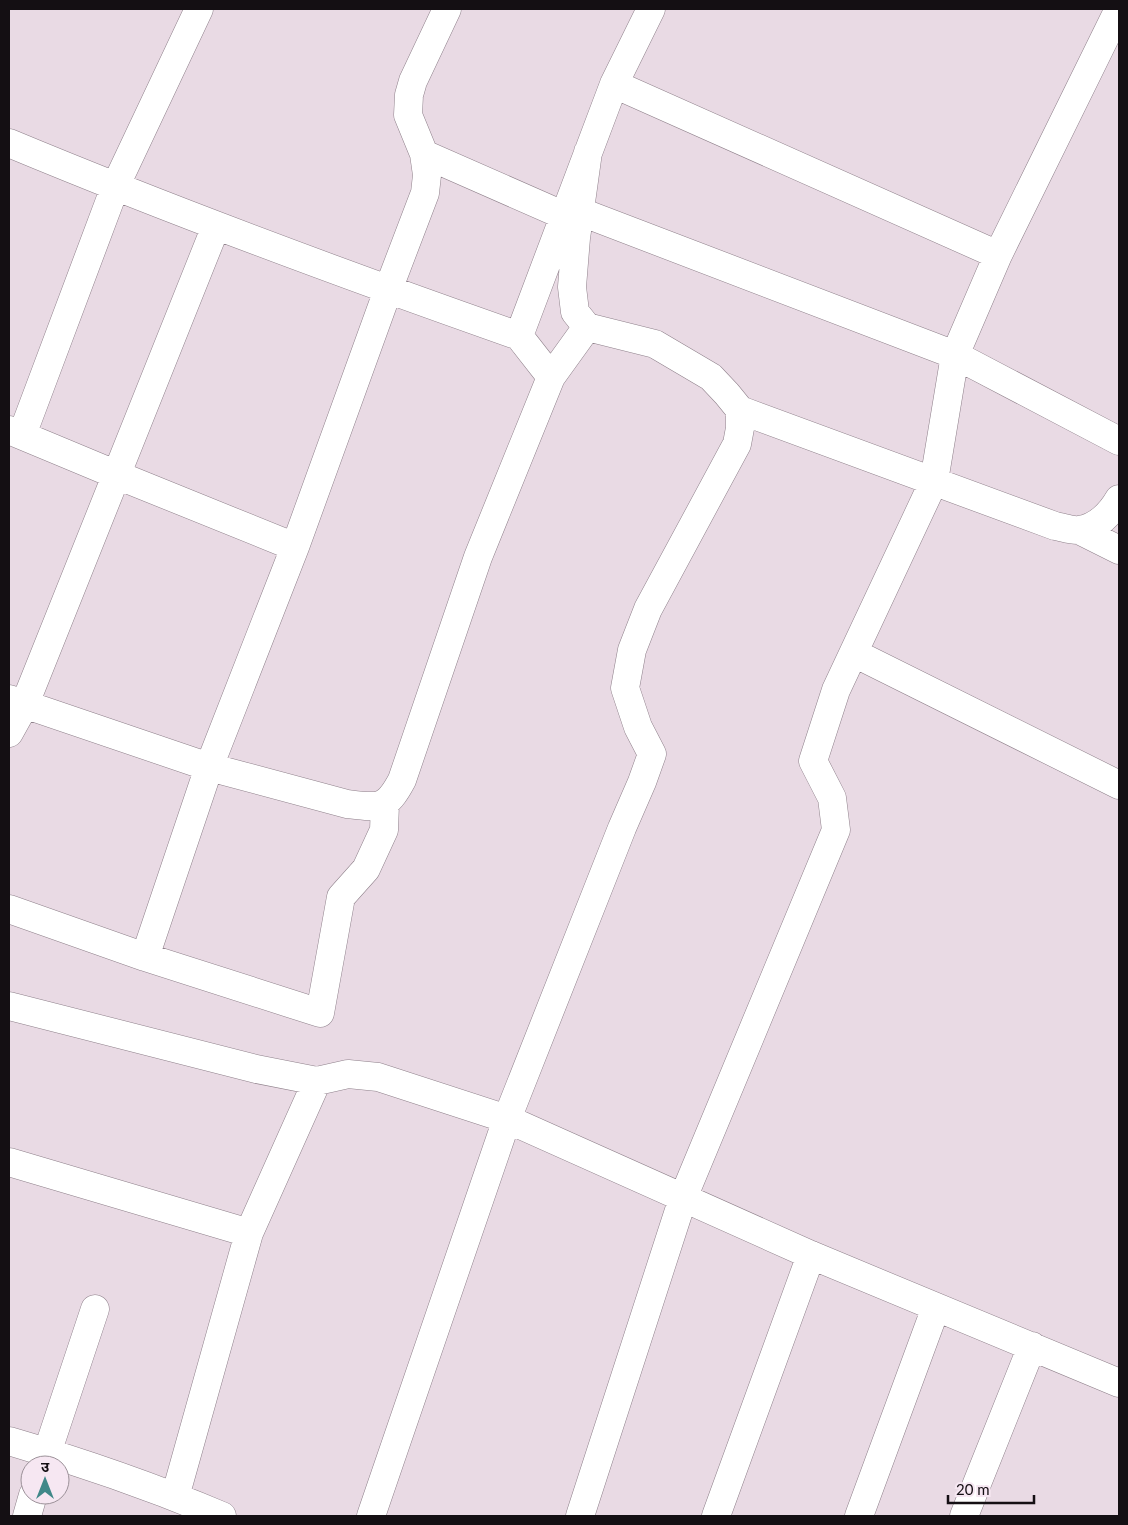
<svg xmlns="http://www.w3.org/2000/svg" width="1128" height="1525" viewBox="0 0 1128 1525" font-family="Lato,'Noto Sans Devanagari',sans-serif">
<rect width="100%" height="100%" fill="#e9dae4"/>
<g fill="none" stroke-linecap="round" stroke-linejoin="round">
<g stroke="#8f818b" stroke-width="29">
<path id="minor" d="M614 84 998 255
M9 143C177 213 348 276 519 336
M424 154 565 216
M581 212 955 355 1119 441
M551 377 587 327
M740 410 1055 526C1062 527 1072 531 1079 530 1097 528 1111 513 1119 499
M9 430 117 475 295 547
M22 435 115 187 199 9
M1079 530 1119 550
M854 653 1119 785
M9 699 209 767 347 804C379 808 386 810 402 780L478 557 551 377 519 336 614 84 651 9
M9 733 24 706 216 226
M9 909 145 957 320 1013 341 897 366 869 384 830 385 804
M145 957 209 767 295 547 388 290 425 193 427 175 424 154 408 115 409 95 413 81 447 9
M9 1006 256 1069 317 1081 348 1074 378 1077 507 1119 811 1255 1119 1383
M9 1162 249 1233
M9 1441C81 1462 153 1487 222 1516
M43 1465 95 1309
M175 1497 249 1233 317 1081
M27 1516 33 1495
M371 1516 507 1119 622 828 642 782 652 754 638 727 625 688 632 650 648 609 737 444 740 428V410L727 394 711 377 655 344 587 327 575 312 572 287 576 238 588 152
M580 1516 683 1198 836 830 832 798 813 761 836 690 934 481 955 355 998 255 1119 9
M716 1516 811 1255
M859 1516 936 1307
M964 1516 1032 1346"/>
</g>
<use href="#minor" stroke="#fff" stroke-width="28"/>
</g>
<rect width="1128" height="1525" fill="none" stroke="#140f13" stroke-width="20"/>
<g transform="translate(45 1480)"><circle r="24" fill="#f6e7f2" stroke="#9c9199"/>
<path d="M0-4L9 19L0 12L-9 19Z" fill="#408889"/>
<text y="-8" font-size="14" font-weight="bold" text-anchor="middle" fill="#140f13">उ</text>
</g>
<path d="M948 1495v8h86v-8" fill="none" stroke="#140f13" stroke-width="2.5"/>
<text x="956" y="1495" font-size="15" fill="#140f13" stroke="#f6e7f2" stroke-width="4" paint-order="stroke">20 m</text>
</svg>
